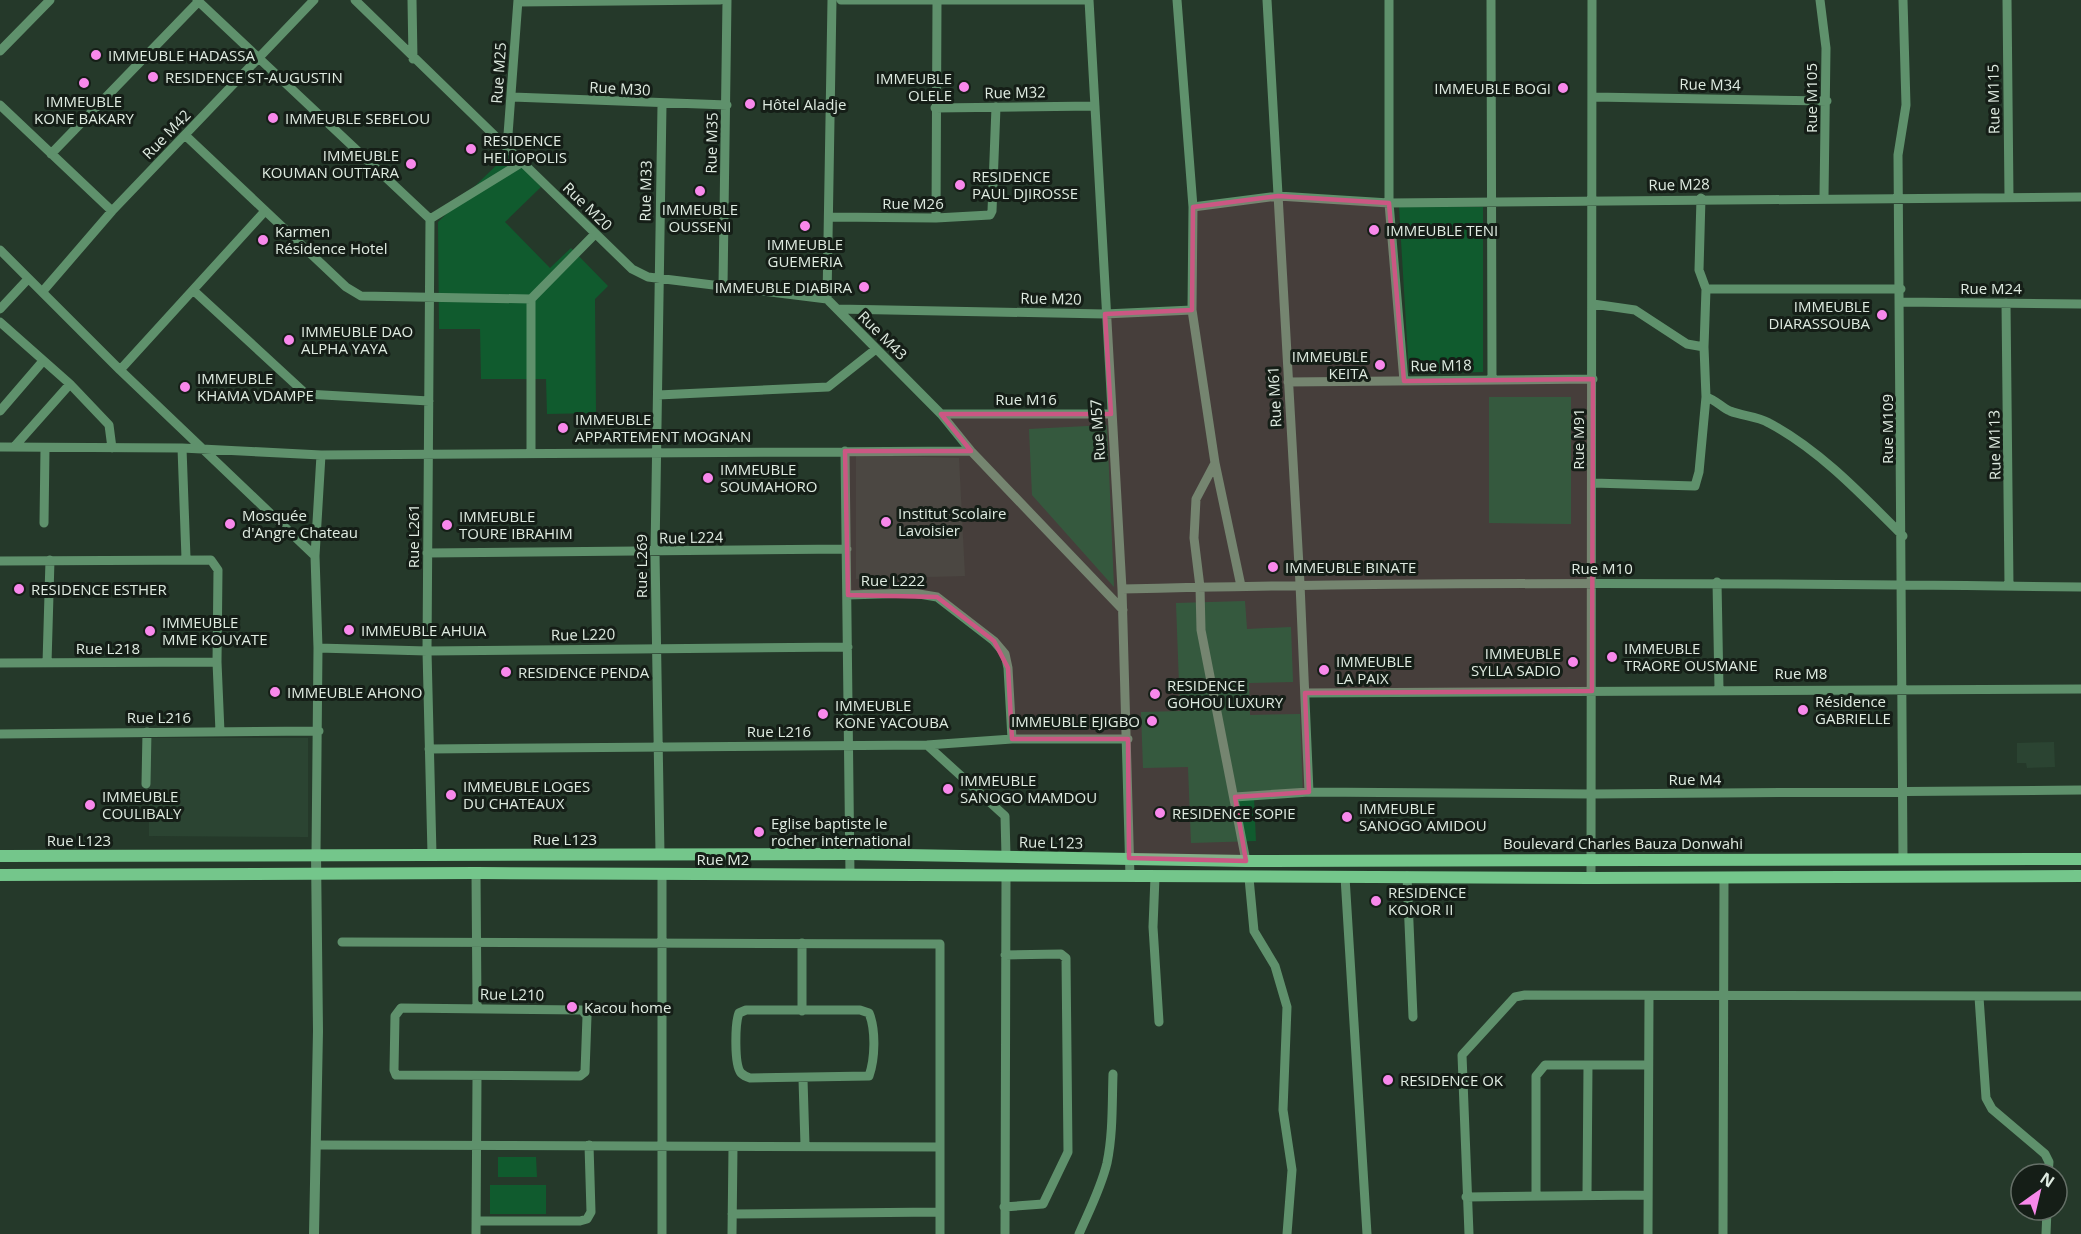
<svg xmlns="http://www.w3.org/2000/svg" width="2081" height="1234" viewBox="0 0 2081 1234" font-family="'Open Sans',sans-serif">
<rect width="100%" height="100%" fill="#25392a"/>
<path fill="#2b4432" d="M856 455 959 458 965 576 856 579Z
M149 738H308V837L149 836Z
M2054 742 2055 767 2027 768 2026 763H2017V743Z"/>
<path fill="#105b2e" d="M509 153 541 187 505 222 550 268 571 248 608 286 595 299 596 413 547 414 546 379H481L480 329H439L438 222Z
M1399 207H1483V372L1409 374Z
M1489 397H1571V524L1489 523Z
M1107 425 1114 587 1032 495 1029 429Z
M1245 601 1247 629 1291 627 1293 682 1249 683 1250 715 1300 714 1303 797 1254 798 1256 841 1191 843 1188 767 1143 768 1141 712 1180 711 1176 603Z
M536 1157 537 1177H498V1157Z
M490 1185H546V1214H490Z"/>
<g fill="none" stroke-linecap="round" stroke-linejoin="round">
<path stroke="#5f916c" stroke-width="9" d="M197 0 430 219
M355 0 632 269 648 277 827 299
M412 0 413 59
M832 0 827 299 941 414 971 451 1123 610
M841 0H1088
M1089 0 1122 589 1130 877
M1177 0 1193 207 1192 310 1215 463 1241 586
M1267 0 1300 584 1309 792
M1389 0V203L1404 381
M1491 0 1492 380
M1820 0 1826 48 1824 197
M2007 0 2009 197
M518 2 720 0
M0 51 50 0
M512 97 727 105
M1593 97 1827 101
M0 105 112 211
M935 108 1095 106
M185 135 346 287 361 296 531 299 595 234
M507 148 518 0
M51 154 198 2
M1701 198 1699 270 1706 289H1901
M1193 207 1278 196 1389 203 2081 197
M830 217 936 218 990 215 992 211 996 107
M936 218 937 1
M430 219 427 651 432 854
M430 219 521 163
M0 250 120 370 315 556 318 648 316 854
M723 287 727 0
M1706 289 1704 347 1706 397C1716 400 1721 407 1730 411 1742 416 1757 416 1769 423 1820 450 1863 496 1903 536
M193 290 306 394 429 401
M43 291 112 211 314 0
M1901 302 2081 304
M2006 303 2009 586
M1593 304 1635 310 1687 344 1704 347
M0 309 28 279
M837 309 1105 314 1192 310
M0 322 70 384 109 425 112 448
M120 370 265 211
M1288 382 1593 379
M658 395 828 387 876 349
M0 411 43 361
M941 414H1111
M0 447 182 448 321 455 971 451
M14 447 70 384
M182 448 186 558
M845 451 850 875
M531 453V299
M1215 463 1196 499 1194 538 1200 587 1201 630 1246 861
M1593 483 1695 486 1699 472 1706 397
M44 523 45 448
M427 553 847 549
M315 556 321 455
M0 561 211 560 218 570 217 662 220 732
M1717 582 1719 689
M1122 589C1442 581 1761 583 2081 587
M848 595 913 593 937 597 994 641 1005 654 1008 668 1012 739
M318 648 427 651 848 647
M0 663 217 662
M47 663 50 560
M1305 693 2081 689
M0 734 319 731
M927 745 1005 816 1006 856
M429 749 927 745 1012 739H1128
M146 784 147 732
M1235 797 1309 792 1592 794 2081 790
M660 854 655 553 662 105
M1903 858 1898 155 1906 105 1903 0
M476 873 477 1008
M662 874V1234
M1407 876 1413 1017
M1155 877 1153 927 1159 1022
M1345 877 1367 1234
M1249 878 1254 931 1275 966 1287 1007 1283 1110 1292 1170 1287 1234
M1591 878 1592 0
M342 942 940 944V1234
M802 943V1011
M1979 997 1986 1098 1992 1109 2045 1154 2049 1162 2048 1174
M401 1008 582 1010 587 1016 585 1072 580 1076 396 1075 394 1070 395 1016Z
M746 1010H860L869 1013C876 1030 875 1059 869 1076L750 1078C747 1077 743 1075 741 1073 734 1065 735 1023 739 1013Z
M803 1079 805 1145
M316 1145 938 1147
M1587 1194 1588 1065
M1536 1195V1076L1545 1065H1648
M1466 1197 1648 1195
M1004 1207 1043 1204 1068 1152 1066 958 1061 954 1005 955
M732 1214 939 1212
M476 1221H580L587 1219 591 1212 589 1145
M476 1234 477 1077
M732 1234 733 1147
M1005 1234 1006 877
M1079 1234C1089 1211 1101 1188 1107 1163 1113 1134 1112 1104 1113 1074
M1469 1234 1462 1055 1515 997 1525 995 2081 996
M1648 1234 1649 997
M1723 1234 1724 878
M2046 1234 2047 1210"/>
<path stroke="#5f916c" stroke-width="10" d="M314 1234 318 1031 316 854"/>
<path stroke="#74c68b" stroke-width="12" d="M0 856 850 854 1246 861 2081 859
M0 875 476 873 1591 878 2081 876"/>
</g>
<path fill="#cb5783" fill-opacity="0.2" stroke="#cb5783" stroke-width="4.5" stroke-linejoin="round" d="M1278 196 1389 203 1404 381 1593 379 1592 691 1305 693 1309 792 1235 797 1246 861 1129 858 1128 739H1012L1008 668 994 641 937 597 848 595 845 451H971L941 414H1111L1105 314 1192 310 1193 207Z"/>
<g fill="#f888eb" stroke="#151e17" stroke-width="2">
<circle cx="96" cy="55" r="6"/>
<circle cx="153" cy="77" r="6"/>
<circle cx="84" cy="83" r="6"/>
<circle cx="964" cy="87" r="6"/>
<circle cx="1563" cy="88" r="6"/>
<circle cx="750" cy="104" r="6"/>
<circle cx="273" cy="118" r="6"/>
<circle cx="471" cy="149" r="6"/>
<circle cx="411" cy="164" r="6"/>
<circle cx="960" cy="185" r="6"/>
<circle cx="700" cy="191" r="6"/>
<circle cx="805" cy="226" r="6"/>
<circle cx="1374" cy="230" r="6"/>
<circle cx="263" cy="240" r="6"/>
<circle cx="864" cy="287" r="6"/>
<circle cx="1882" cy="315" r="6"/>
<circle cx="289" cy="340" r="6"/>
<circle cx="1380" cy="365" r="6"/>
<circle cx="185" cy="387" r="6"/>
<circle cx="563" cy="428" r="6"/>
<circle cx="708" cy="478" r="6"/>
<circle cx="886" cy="522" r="6"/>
<circle cx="230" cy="524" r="6"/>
<circle cx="447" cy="525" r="6"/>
<circle cx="1273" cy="567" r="6"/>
<circle cx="19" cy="589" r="6"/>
<circle cx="349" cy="630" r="6"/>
<circle cx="150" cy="631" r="6"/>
<circle cx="1612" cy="657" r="6"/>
<circle cx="1573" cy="662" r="6"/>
<circle cx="1324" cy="670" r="6"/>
<circle cx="506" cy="672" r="6"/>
<circle cx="275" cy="692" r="6"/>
<circle cx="1155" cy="694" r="6"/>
<circle cx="1803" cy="710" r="6"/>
<circle cx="823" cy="714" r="6"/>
<circle cx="1152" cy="721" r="6"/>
<circle cx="948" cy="789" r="6"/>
<circle cx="451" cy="795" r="6"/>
<circle cx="90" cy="805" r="6"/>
<circle cx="1160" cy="813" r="6"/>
<circle cx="1347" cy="817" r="6"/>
<circle cx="759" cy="832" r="6"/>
<circle cx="1376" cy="901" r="6"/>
<circle cx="572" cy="1007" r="6"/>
<circle cx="1388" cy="1080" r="6"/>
</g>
<g text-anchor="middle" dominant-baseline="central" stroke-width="6" stroke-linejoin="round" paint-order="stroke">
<g font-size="15" fill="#dfebe1" stroke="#151e17" text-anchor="start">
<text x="108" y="55">IMMEUBLE HADASSA</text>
<text x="165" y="77">RESIDENCE ST-AUGUSTIN</text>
<text x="952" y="78" text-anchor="end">IMMEUBLE<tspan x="952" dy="17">OLELE</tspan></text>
<text x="1551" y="88" text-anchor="end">IMMEUBLE BOGI</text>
<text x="84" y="101" text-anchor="middle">IMMEUBLE<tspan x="84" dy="17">KONE BAKARY</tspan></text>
<text x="762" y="104">Hôtel Aladje</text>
<text x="285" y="118">IMMEUBLE SEBELOU</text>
<text x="483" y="140">RESIDENCE<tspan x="483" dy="17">HELIOPOLIS</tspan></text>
<text x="399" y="155" text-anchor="end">IMMEUBLE<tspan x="399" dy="17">KOUMAN OUTTARA</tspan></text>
<text x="972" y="176">RESIDENCE<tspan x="972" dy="17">PAUL DJIROSSE</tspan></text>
<text x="700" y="209" text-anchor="middle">IMMEUBLE<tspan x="700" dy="17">OUSSENI</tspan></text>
<text x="1386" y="230">IMMEUBLE TENI</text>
<text x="275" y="231">Karmen<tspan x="275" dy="17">Résidence Hotel</tspan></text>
<text x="805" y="244" text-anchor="middle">IMMEUBLE<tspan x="805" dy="17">GUEMERIA</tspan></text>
<text x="852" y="287" text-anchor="end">IMMEUBLE DIABIRA</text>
<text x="1870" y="306" text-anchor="end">IMMEUBLE<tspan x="1870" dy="17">DIARASSOUBA</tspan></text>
<text x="301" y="331">IMMEUBLE DAO<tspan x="301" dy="17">ALPHA YAYA</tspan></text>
<text x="1368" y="356" text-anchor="end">IMMEUBLE<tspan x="1368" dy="17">KEITA</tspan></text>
<text x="197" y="378">IMMEUBLE<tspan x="197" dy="17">KHAMA VDAMPE</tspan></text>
<text x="575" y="419">IMMEUBLE<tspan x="575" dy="17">APPARTEMENT MOGNAN</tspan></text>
<text x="720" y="469">IMMEUBLE<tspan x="720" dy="17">SOUMAHORO</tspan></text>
<text x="898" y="513">Institut Scolaire<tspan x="898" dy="17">Lavoisier</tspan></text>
<text x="242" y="515">Mosquée<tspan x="242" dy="17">d'Angre Chateau</tspan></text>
<text x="459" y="516">IMMEUBLE<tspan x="459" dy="17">TOURE IBRAHIM</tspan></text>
<text x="1285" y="567">IMMEUBLE BINATE</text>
<text x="31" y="589">RESIDENCE ESTHER</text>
<text x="162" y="622">IMMEUBLE<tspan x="162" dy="17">MME KOUYATE</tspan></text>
<text x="361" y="630">IMMEUBLE AHUIA</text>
<text x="1624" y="648">IMMEUBLE<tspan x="1624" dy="17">TRAORE OUSMANE</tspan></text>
<text x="1561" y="653" text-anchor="end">IMMEUBLE<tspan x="1561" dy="17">SYLLA SADIO</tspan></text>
<text x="1336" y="661">IMMEUBLE<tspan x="1336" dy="17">LA PAIX</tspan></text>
<text x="518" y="672">RESIDENCE PENDA</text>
<text x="1167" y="685">RESIDENCE<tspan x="1167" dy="17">GOHOU LUXURY</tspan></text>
<text x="287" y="692">IMMEUBLE AHONO</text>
<text x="1815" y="701">Résidence<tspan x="1815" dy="17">GABRIELLE</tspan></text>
<text x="835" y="705">IMMEUBLE<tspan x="835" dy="17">KONE YACOUBA</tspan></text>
<text x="1140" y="721" text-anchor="end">IMMEUBLE EJIGBO</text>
<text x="960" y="780">IMMEUBLE<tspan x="960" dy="17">SANOGO MAMDOU</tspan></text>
<text x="463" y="786">IMMEUBLE LOGES<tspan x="463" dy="17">DU CHATEAUX</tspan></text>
<text x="102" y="796">IMMEUBLE<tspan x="102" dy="17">COULIBALY</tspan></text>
<text x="1359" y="808">IMMEUBLE<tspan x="1359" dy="17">SANOGO AMIDOU</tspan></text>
<text x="1172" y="813">RESIDENCE SOPIE</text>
<text x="771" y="823">Eglise baptiste le<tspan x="771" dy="17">rocher international</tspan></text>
<text x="1388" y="892">RESIDENCE<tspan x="1388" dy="17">KONOR II</tspan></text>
<text x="584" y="1007">Kacou home</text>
<text x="1400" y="1080">RESIDENCE OK</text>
</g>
<g font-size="15" fill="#dfebe1" stroke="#151e17">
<text transform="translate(498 73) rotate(-86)">Rue M25</text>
<text transform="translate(1710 84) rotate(1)">Rue M34</text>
<text transform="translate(620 88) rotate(3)">Rue M30</text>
<text transform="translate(1015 92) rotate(-1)">Rue M32</text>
<text transform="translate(1811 98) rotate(-90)">Rue M105</text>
<text transform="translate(1993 99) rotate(-91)">Rue M115</text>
<text transform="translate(166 134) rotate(-46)">Rue M42</text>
<text transform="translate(711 143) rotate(-89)">Rue M35</text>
<text transform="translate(1679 184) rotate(-1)">Rue M28</text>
<text transform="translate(645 191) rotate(-89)">Rue M33</text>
<text x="913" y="203">Rue M26</text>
<text transform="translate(588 206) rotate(44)">Rue M20</text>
<text x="1991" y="288">Rue M24</text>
<text transform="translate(1051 298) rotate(1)">Rue M20</text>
<text transform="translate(883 335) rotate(45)">Rue M43</text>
<text transform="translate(1441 365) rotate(-1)">Rue M18</text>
<text transform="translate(1274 397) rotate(-93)">Rue M61</text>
<text x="1026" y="399">Rue M16</text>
<text transform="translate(1887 429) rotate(-90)">Rue M109</text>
<text transform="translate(1097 430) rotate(-94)">Rue M57</text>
<text transform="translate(1578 439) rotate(-90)">Rue M91</text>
<text transform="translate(1994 445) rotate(-91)">Rue M113</text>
<text transform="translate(413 536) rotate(-90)">Rue L261</text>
<text transform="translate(691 537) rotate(-1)">Rue L224</text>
<text transform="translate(641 566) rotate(-90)">Rue L269</text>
<text x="1602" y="568">Rue M10</text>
<text x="893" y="580">Rue L222</text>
<text transform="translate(583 634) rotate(-1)">Rue L220</text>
<text x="108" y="648">Rue L218</text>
<text x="1801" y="673">Rue M8</text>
<text x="159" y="717">Rue L216</text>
<text x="779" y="731">Rue L216</text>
<text x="1695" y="779">Rue M4</text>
<text x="565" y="839">Rue L123</text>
<text x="79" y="840">Rue L123</text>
<text transform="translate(1051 842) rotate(1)">Rue L123</text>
<text x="1623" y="843">Boulevard Charles Bauza Donwahi</text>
<text x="723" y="859">Rue M2</text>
<text transform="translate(512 994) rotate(1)">Rue L210</text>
</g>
</g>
<g transform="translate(2039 1192) rotate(34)"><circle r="28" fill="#151e17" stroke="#667068" stroke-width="1.5"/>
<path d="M0-4.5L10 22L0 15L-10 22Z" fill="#f888eb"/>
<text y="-9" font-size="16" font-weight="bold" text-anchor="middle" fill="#dfebe1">N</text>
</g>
</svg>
